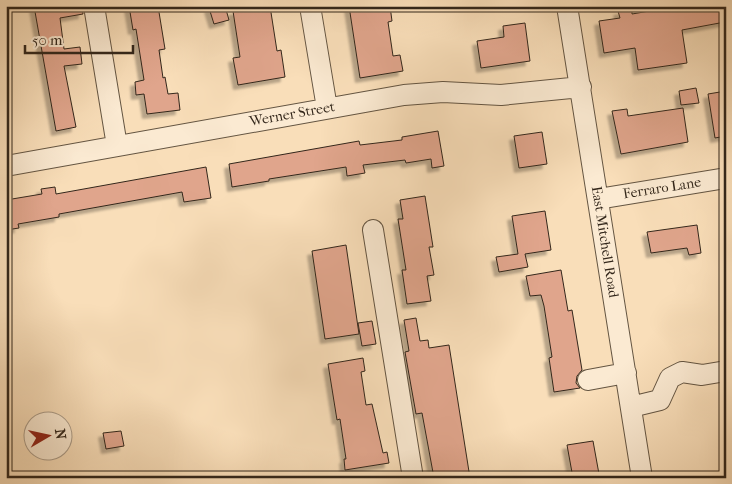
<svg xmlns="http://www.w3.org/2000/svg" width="732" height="484" viewBox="0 0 732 484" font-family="'IM FELL French Canon',serif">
<defs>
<filter id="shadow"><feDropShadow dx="-4.5" dy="4.5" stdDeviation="1" flood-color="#0004"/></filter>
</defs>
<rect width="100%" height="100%" fill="#f9deb9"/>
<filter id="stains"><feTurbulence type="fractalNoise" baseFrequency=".004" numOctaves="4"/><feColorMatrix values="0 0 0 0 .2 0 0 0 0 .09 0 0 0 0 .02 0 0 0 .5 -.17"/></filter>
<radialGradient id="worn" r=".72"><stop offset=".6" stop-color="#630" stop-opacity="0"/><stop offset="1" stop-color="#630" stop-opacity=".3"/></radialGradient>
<path fill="#e0a58c" stroke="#33271b" filter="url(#shadow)" d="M34 6H82L83 14 60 18 64 49 80 47 82 64 64 66 76 127 56 131Z
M129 6H158L165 49 159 50 163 78 165 77 168 94 178 93 180 110 147 114 144 94 136 95 135 82 144 80 136 29 133 30Z
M215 6H225L229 20 214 24 209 8Z
M270 6 277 51 281 50 285 77 238 85 233 58 240 57 233 11Z
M349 6H390L392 21 388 22 393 56 400 55 403 71 360 78Z
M679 6H722L725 22 682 30 687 63 638 70 635 48 604 53 599 21 620 18 618 11 632 9V14Z
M525 23 530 61 481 68 477 41 504 37 503 26Z
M696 88 699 103 681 105 679 91Z
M726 91V136L715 138 708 94Z
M683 108 688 142 621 154 612 111 627 109 628 116Z
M438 131 444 166 432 168 431 159 406 163 405 160 363 165 365 173 347 176 346 167 269 179V181L232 187 229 164 359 141 360 145 402 140V137Z
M542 132 547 164 519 168 514 136Z
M206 167 211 198 184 202 182 192 59 214V217L18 224 19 228 6 230V200L42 194 41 189 55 187 56 194Z
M425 196 433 247H429L434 275 427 276 431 301 407 304 402 270H406L398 219H403L400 200Z
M545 211 551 250 525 254 528 267 499 272 496 257 518 254 512 216Z
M697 225 701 253 689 255 687 248 651 253 647 232Z
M346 245 359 334 325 339 312 251Z
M561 270 568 311 572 310 582 370 577 376 576 383 580 388 554 392 549 358 552 357 544 306 541 295 530 296 526 276Z
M416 318 420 341 428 340 429 348 449 345 470 478H434L422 413 416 414 405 352 409 351 404 320Z
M372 321 376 344 362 346 358 323Z
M363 358 365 371 361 372 366 405 372 404 383 453 387 452 389 463 345 470 344 459H346L340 419 337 420 328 364Z
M121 431 124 446 106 449 103 433Z
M593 441 599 474 573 478 567 445Z"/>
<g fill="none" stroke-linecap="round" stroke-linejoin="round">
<g stroke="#645542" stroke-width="22">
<path id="minor" d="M94 6 117 146
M310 6 327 108
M567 6 642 478
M6 166 404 95 443 92 501 95 581 87
M598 199 726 178
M373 230 413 478
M588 380 626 373
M631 407 660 400 670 378 682 372 702 375 726 371"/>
</g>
<use href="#minor" stroke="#fbead2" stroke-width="20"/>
</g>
<g text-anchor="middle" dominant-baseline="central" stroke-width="4.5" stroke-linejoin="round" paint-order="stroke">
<g font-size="14" fill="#33271b" stroke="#fbead2">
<text transform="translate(292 114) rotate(-10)">Werner Street</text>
<text transform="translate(662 188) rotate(-9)">Ferraro Lane</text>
<text transform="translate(605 242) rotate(81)">East Mitchell Road</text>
</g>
</g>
<rect width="732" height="484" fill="none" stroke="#f9deb9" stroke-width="25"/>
<rect x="8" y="8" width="717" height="469" fill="none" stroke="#33271b" stroke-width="2.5"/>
<rect x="12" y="12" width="707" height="459" fill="none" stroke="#33271b"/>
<g transform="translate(48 436) rotate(81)"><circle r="24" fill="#fbead2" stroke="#ab9c89"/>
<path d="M0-4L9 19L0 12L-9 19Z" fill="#8f2418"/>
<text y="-8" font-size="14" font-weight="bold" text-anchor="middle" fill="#33271b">N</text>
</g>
<path d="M25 45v8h108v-8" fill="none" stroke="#33271b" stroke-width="2.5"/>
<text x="32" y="45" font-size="15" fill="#33271b" stroke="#fbead2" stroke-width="4" paint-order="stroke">50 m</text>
<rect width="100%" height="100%" filter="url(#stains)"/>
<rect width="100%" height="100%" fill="url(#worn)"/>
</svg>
